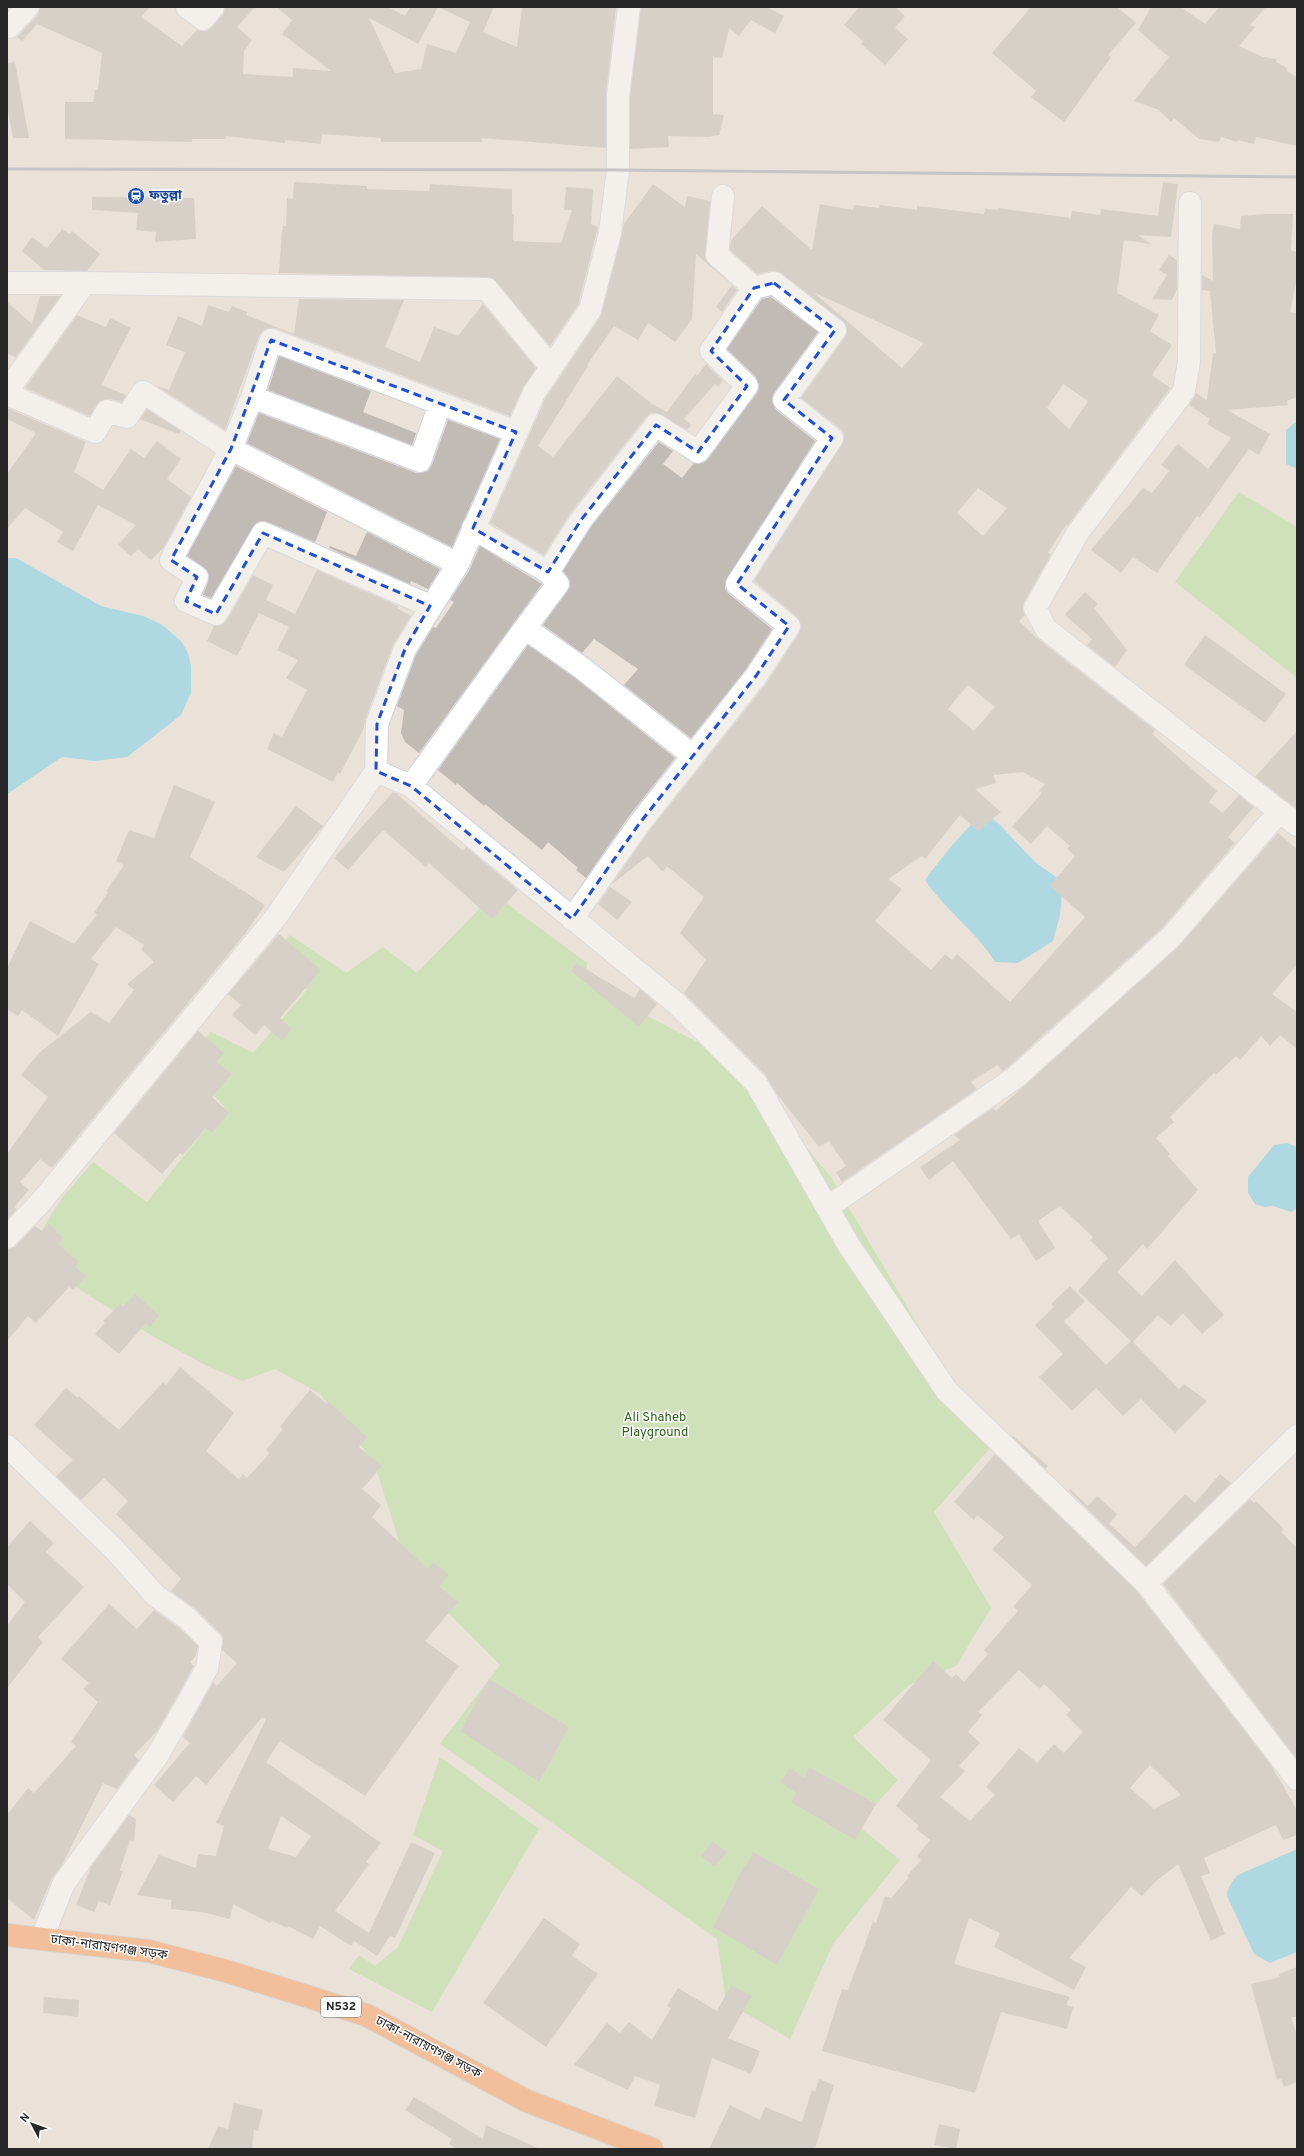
<svg xmlns="http://www.w3.org/2000/svg" width="1304" height="2156" viewBox="0 0 1304 2156" font-family="Overpass,'Noto Sans Bengali',sans-serif">
<rect width="100%" height="100%" fill="#eae1d8"/>
<path fill="#b0e193" d="M1239 492 1297 527V678L1175 582Z
M506 903 587 963 585 983 733 1061 831 1177 990 1448 934 1512 991 1608 956 1666 909 1685 853 1737 898 1780 857 1825 900 1860 833 1944 790 2039 726 2002 717 1939 440 1744 500 1665 409 1573 374 1462 319 1393 275 1369 242 1381 209 1367 154 1337 68 1282 40 1233 62 1198 93 1162 147 1202 224 1106 184 1066 211 1032 253 1053 307 990 268 959 290 935 346 973 383 947 417 973 480 908 492 919Z
M440 1757 539 1829 432 2012 349 1969 359 1955 375 1966 398 1947 443 1851 413 1835Z"/>
<path fill="#69ceed" d="M1297 421V469L1286 464V430Z
M7 558H16L101 606 143 616 161 624 181 641 188 653 191 666V693L181 715 127 757 94 761 62 757 7 794Z
M985 813 999 824 1035 862 1063 882 1060 915 1053 941 1018 963 995 962C976 931 945 910 925 880 943 856 961 832 985 813Z
M1287 1143 1297 1147V1208L1291 1212 1273 1206 1264 1207 1255 1204 1248 1193V1177L1274 1145Z
M1297 1849V1952L1270 1963 1254 1954 1227 1896C1228 1887 1232 1881 1238 1875Z"/>
<path fill="#c1bbb5" fill-rule="evenodd" d="M40 7H150L141 17 182 46 197 30 207 31 212 27 223 15 225 7H255L237 27 252 40 244 51 243 74 293 77V68L331 71 282 34 292 20 276 7H388L405 16 410 7H494L483 32 517 47 522 7H616L606 94V148L482 138V142H381V138L322 134 321 144 285 140V143L226 136V139H192V142L65 139V102H93L95 90H98L102 53 37 24 22 41 17 37 37 16ZM438 7 470 22 456 53 427 44 421 69 395 73 369 18 418 44Z
M641 7H767L784 16 775 33 751 20 739 36 729 28 722 58 713 57V114L724 115 719 135 709 137 668 136 669 147 630 149V97Z
M859 7H895L905 16 895 28 908 39 885 65 861 44 863 41 844 25Z
M1031 7H1117L1136 23 1108 55 1111 57 1064 122 1031 97 1036 91 992 53Z
M1151 7H1181L1205 24 1219 7H1266L1250 25 1255 27 1239 46 1263 57 1277 59 1276 62 1287 68 1286 71 1297 77V146L1256 137 1254 144 1238 140 1237 142 1221 137 1219 142 1199 139 1174 118 1171 122 1159 110 1134 101 1169 57 1138 30Z
M15 62 29 138H13L7 105V63Z
M294 182 367 186V189L429 191 430 184 512 189V214H514L513 241 561 243 572 210H564L566 187 593 189 591 224 598 227 578 305 550 346 492 278 279 273 282 231 283 226H286L287 198 293 199Z
M1163 182 1178 184 1171 237 1138 235 1151 244 1124 240 1117 293 1159 315 1150 331 1172 345 1152 375 1170 388 1068 525H1066L1048 552 1051 555 1024 602 1023 608 1025 615 1019 621 1038 639 1155 730 1152 734 1217 791 1209 802 1223 813 1239 795 1254 807 1228 837 1235 843 1162 928 1008 1067 1003 1071 997 1065 971 1082 977 1089 842 1182 836 1172 846 1166 829 1141 819 1147 776 1093 765 1074 684 993 706 960 680 933 704 897 667 866 663 872 648 856 612 884 649 831 766 684 799 633 801 627 797 617 754 581 844 439V433L840 428 801 398 845 337 847 331 846 325 781 273 771 271 757 274 730 250 731 240 762 206 812 250 820 204 853 210 854 205 879 208 880 205 917 210V206L984 214 985 209 998 210V208L1071 218 1072 211 1100 215 1101 209 1158 216ZM813 292 924 343 902 368ZM1063 384 1088 401 1069 429 1047 408ZM978 488 1007 508 983 536 957 513ZM968 685 995 707 974 731 948 709ZM1023 772 1045 784 1039 791 1042 793 1012 827 1031 844 1047 826 1070 846 1067 849 1075 856 1050 886 1085 917 1010 1002 957 954 952 960 945 954 931 970 875 921 902 889 888 879 922 856 925 859 960 815 978 831 1001 812 975 789 996 783 993 775Z
M653 184 685 207 687 196 710 201 705 259 737 290 722 312 716 307 732 285 696 254 692 319 675 342 648 323 638 340 614 326 587 365 588 366 538 446 553 457 617 376 652 404 667 412 695 374 697 376 706 364 723 380 718 387 715 384 684 419 691 425 687 430 657 413H651L646 417 571 512 544 555 490 523 545 399 600 317 624 224Z
M92 197 194 198 196 239 155 242 156 232 136 230 138 213 92 210Z
M1265 214H1293L1291 250 1297 252V278L1290 312 1297 313V397L1287 401 1288 405 1227 410 1270 434 1259 455 1249 449 1200 517 1197 516 1157 573 1133 557 1121 573 1091 550 1143 488 1152 493 1169 471 1161 465 1178 444 1208 469 1231 438 1207 424 1210 419 1189 405 1196 393 1207 400 1213 354 1216 353 1210 291 1202 290V275L1213 281 1212 235 1214 224 1240 229 1241 216Z
M62 229 69 234 72 231 100 254 87 271 44 270 22 251 32 237 47 248Z
M1169 255 1177 260V289L1172 300 1152 299 1167 275 1159 270Z
M40 296H61L16 357 7 354V302L32 324Z
M771 297 818 332 774 393 772 399 776 410 815 441 725 583V589L729 594 772 629 746 669 691 738 624 685 638 669 594 639 582 653 543 625 570 587V581L563 571 591 527 659 442 673 451 663 464 682 478 694 463H703L708 459 757 393 759 388 756 377 727 349 762 299Z
M299 299 404 300 385 347 420 362 434 327 458 336 483 304 536 368 523 388 510 416 275 328H269L263 330 259 336 225 430 157 386 169 390 185 352 166 345 178 316 202 326 208 305 229 312 232 306 247 312 246 315 294 334Z
M77 315 106 327 110 318 131 328 101 385 126 395 122 402 110 399 100 401 90 416 25 388Z
M279 356 371 391 363 412 416 433 412 445 268 390Z
M7 408 86 442 74 472 103 490 131 449 144 458 157 441 181 459 167 479 191 497 164 547 151 560 138 549 131 556 118 545 136 525 98 505 73 551 57 542 63 532 25 508 7 529V474L36 433 7 419Z
M147 409 181 431 179 434 140 419Z
M259 413 416 473H422L428 471 432 465 448 420 500 439 452 547 247 443Z
M236 466 327 512 315 542 268 522 262 521 256 523 211 598 203 595 208 582V571L187 556Z
M367 532 440 569 428 589 411 581 410 584 329 548 330 546 356 556Z
M480 546 542 584 419 753 405 742 401 733 404 710 397 706 416 655 433 627 436 628 454 602 450 600 469 571Z
M317 570 398 606 397 608 411 616 393 645 365 720 364 728 340 774 338 772 333 782 267 749 274 733 282 737 307 690 286 678 298 660 277 650 289 627 259 613 237 656 207 641 214 626 222 625 227 620 253 575 273 585 266 600 295 614Z
M1085 592 1098 604 1094 608 1127 650 1115 667 1087 645 1092 639 1065 615Z
M1205 635 1286 694 1265 723 1184 665Z
M528 645 575 678 675 758 629 816 586 878 576 870 578 868 548 842 542 850 485 804 484 806 457 783 456 785 438 770Z
M1297 731V809L1255 777Z
M174 785 215 802 190 857 265 905 245 934 52 1168 40 1159 20 1182 29 1190 14 1207 17 1209 7 1219V1154L48 1097 21 1075 39 1053 91 1012 109 1023 134 990 127 984 154 962 141 949 144 945 116 927 91 959 99 964 58 1036 22 1010 18 1016 7 1009V968L30 921 74 944 97 915 94 913 108 892 106 891 124 865 116 861 129 830 154 838Z
M393 792 397 794 463 851 466 847 518 890 492 919 429 863 426 867 383 830 348 870 334 858Z
M296 806 323 826 284 872 256 857Z
M1278 833 1297 849V965L1272 994 1297 1012V1049L1280 1035 1270 1046 1261 1036 1240 1060 1236 1056 1216 1075 1214 1073 1170 1117 1174 1122 1156 1138 1170 1154 1168 1156 1198 1190 1147 1249 1143 1244 1117 1272 1142 1296 1175 1260 1224 1315 1202 1334 1183 1313 1171 1326 1158 1315 1133 1342 1179 1389 1184 1384 1207 1401 1175 1433 1141 1399 1123 1416 1096 1388 1072 1411 1039 1377 1063 1354 1035 1325 1054 1307 1051 1304 1070 1286 1085 1301 1064 1321 1106 1365 1131 1341 1078 1291 1108 1258 1090 1240 1093 1237 1060 1206 1038 1221 1055 1248 1036 1261 1019 1234 1011 1239 953 1161 929 1180 920 1167 960 1140 954 1135 993 1108 996 1111 1024 1086 1179 946Z
M610 887 632 902 617 920 598 904Z
M279 934 321 970 280 1018 292 1029 282 1041 264 1025 255 1035 232 1015 241 1005 228 994Z
M576 963 634 998 640 989 657 1004 639 1027 571 971Z
M198 1031 224 1053 217 1062 232 1074 212 1097 229 1113 212 1133 206 1128 183 1155 180 1153 162 1174 114 1133Z
M49 1224 63 1238 58 1244 79 1262 75 1266 86 1276 73 1290 69 1287 36 1323 28 1316 7 1341V1249L16 1246 35 1226 42 1231Z
M135 1294 159 1315 150 1327 146 1323 119 1354 95 1334 105 1323 103 1321 120 1304 123 1307Z
M180 1367 234 1413 206 1451 239 1479 243 1474 247 1478 270 1453 266 1450 283 1429 280 1427 290 1414 310 1390 327 1404 329 1402 367 1437 359 1447 382 1466 362 1489 381 1505 372 1517 428 1569 433 1562 449 1575 439 1586 458 1602 425 1641 459 1666 365 1796 280 1741 266 1762 381 1843 366 1862 369 1864 335 1911 369 1933 411 1842 435 1853 395 1938 390 1936 377 1956 354 1941 351 1946 320 1926 313 1939 288 1926 287 1928 272 1921 270 1923 233 1904 230 1919 202 1912 171 1909V1900L137 1895 159 1855 196 1868 198 1854 216 1856 224 1826 216 1823 266 1719 262 1717 206 1785 196 1776 173 1802 154 1785 190 1743 183 1737 213 1682 217 1686 237 1663 222 1650 223 1638 220 1633 196 1609 171 1591 181 1579 116 1514 128 1501 104 1478 81 1500 56 1476 73 1460 34 1425 66 1388 78 1398 79 1396 119 1430 163 1382 166 1385ZM281 1816 311 1836 296 1857 268 1849Z
M1013 1436 1048 1466 1045 1469 1012 1437Z
M995 1454 1137 1591 1271 1765 1297 1810V1835L1283 1840 1276 1825 1204 1858 1210 1873 1201 1876 1225 1934 1211 1941 1178 1864 1155 1882 1142 1896 1131 1887 1069 1958 1086 1967 1074 1990 994 1947 1000 1933 969 1918 954 1964 1070 1997 1066 2005 1073 2007 1067 2029 1001 2012 975 2093 822 2051 842 1989 848 1990 873 1922 876 1923 885 1896 891 1898 909 1877 907 1876 921 1860 917 1856 930 1840 916 1829 919 1826 896 1806 931 1760 883 1720 933 1661 952 1678 956 1674 964 1682 988 1654 984 1650 1018 1611 1013 1607 1032 1585 992 1549 1004 1537 977 1515 974 1520 954 1502ZM1019 1670 1040 1689 1044 1684 1071 1710 1066 1715 1083 1732 1064 1753 1054 1744 1037 1763 1019 1748 986 1787 995 1795 970 1821 940 1797 965 1771 959 1766 980 1743 968 1732 982 1715 978 1712ZM1150 1765 1181 1795 1154 1809 1130 1788Z
M1220 1474 1231 1483 1146 1566 1066 1488 1069 1491 1070 1489 1088 1506 1097 1496 1117 1514 1109 1524 1135 1547 1185 1494 1195 1503Z
M1250 1499 1254 1503 1256 1501 1284 1529 1281 1532 1297 1548V1759L1163 1584Z
M30 1521 54 1543 46 1552 84 1587 38 1637 43 1642 7 1688V1626L25 1602 7 1584V1547Z
M109 1604 137 1629 154 1610 179 1628 198 1646 196 1656 190 1662 194 1666 158 1730 134 1755 139 1760 117 1789 103 1783 62 1865 52 1878 34 1920 7 1898V1815L28 1788 34 1793 76 1746 71 1742 98 1702 83 1689 89 1683 61 1659Z
M489 1679 569 1727 539 1782 460 1731Z
M809 1767 876 1804 855 1840 791 1802 796 1793 780 1782 790 1768 804 1778Z
M129 1815 136 1819 134 1842 130 1840 120 1870 123 1871 110 1905 99 1901 94 1912 76 1905 91 1867Z
M713 1841 727 1852 714 1867 701 1856Z
M753 1852 819 1889 777 1965 713 1927 744 1866 745 1867Z
M544 1918 580 1944 572 1956 598 1974 546 2047 483 2003Z
M1297 1967V2017H1291L1297 2035V2082L1284 2087 1281 2079 1277 2080 1251 1984 1280 1977 1279 1974Z
M731 1985 752 1996 728 2038 760 2051 751 2074 712 2058 695 2118 654 2106 660 2085 635 2076 628 2090 574 2065 607 2023 620 2033 629 2022 652 2040 671 2008 667 2006 678 1988 717 2011Z
M44 1997 79 2000 78 2017 43 2013Z
M819 2079 834 2085 815 2149H709L730 2105 760 2120 765 2107 802 2122 812 2090 815 2092Z
M414 2097 483 2139 486 2125 540 2149H457L449 2144 452 2139 405 2110Z
M234 2103 263 2110 258 2131 254 2130 252 2149H208L218 2126 228 2129Z
M939 2124 960 2129 956 2149 934 2145Z"/>
<g fill="none" stroke-linecap="round" stroke-linejoin="round">
<g stroke="#cdd1e0" stroke-width="24">
<path id="street" d="M187 7 203 19 213 7
M7 25 9 27 28 7
M1190 203 1189 361 1184 391 1077 534 1035 608 1046 629 1297 825
M7 283H85
M7 391 85 283 487 289 551 367
M7 394 95 432 107 411 127 417 143 392 231 449 458 564
M252 397 420 461 440 404
M473 528 548 572
M430 606 263 533 216 614 186 601 197 577 171 560 231 449 252 397 271 340 516 432
M525 628 558 584 548 572 581 520 656 425 698 452 747 386 711 351 754 288
M376 771 411 786 676 1003 756 1083 848 1244 947 1391 1146 1583 1297 1779
M411 786 525 628 582 668 692 755
M572 919 639 824 756 676 789 626 737 584 832 438 784 400 835 330 774 283 754 288 717 255 723 196
M828 1207 1016 1077 1171 937 1280 811
M7 1237 40 1203 276 917 376 771 377 724 405 649 458 564 534 393 590 310 610 233 618 170V96L629 7
M7 1446 114 1549 155 1595 187 1618 211 1642 207 1668 182 1713 157 1756 64 1883 42 1938
M1146 1583 1297 1436"/>
</g>
<g stroke="#c3c3c3" stroke-width="24">
<path id="highway" d="M7 1935 148 1951 226 1971 306 1996 366 2015 527 2101 652 2149"/>
</g>
<use href="#street" stroke="#fff" stroke-width="22"/>
<use href="#highway" stroke="#fd954f" stroke-width="22"/>
<path stroke="#9b9fb1" stroke-width="3" d="M7 169 618 170 1297 177"/>
</g>
<path d="M0 0H1304V2156H0ZM774 283 835 330 784 400 832 438 737 584 789 626 756 676 639 824 572 919 411 786 376 771 377 724 405 649 430 606 263 533 216 614 186 601 197 577 171 560 231 449 271 340 516 432 473 528 548 572 581 520 656 425 698 452 747 386 711 351 754 288Z" fill="#eae1d8" fill-opacity=".55" fill-rule="evenodd"/>
<path fill="none" stroke="#1d4ed8" stroke-width="3" stroke-dasharray="8 5" stroke-linejoin="round" d="M774 283 835 330 784 400 832 438 737 584 789 626 756 676 639 824 572 919 411 786 376 771 377 724 405 649 430 606 263 533 216 614 186 601 197 577 171 560 231 449 271 340 516 432 473 528 548 572 581 520 656 425 698 452 747 386 711 351 754 288Z"/>
<defs>
<g id="station-disc" transform="scale(0.9)"><circle r="9.5" fill="#1a4fb4" stroke="#fff"/><path d="M-3-6H3Q5-6 5-4V2Q5 4 3 4L4.5 6H3L1.5 4h-3L-3 6H-4.5L-3 4Q-5 4-5 2V-4Q-5-6-3-6ZM-3.5-4v3h7v-3ZM-3.5 1v1.5H-2V1ZM2 1v1.5H3.5V1Z" fill="#fff"/></g>
</defs>
<g fill-rule="evenodd">
<use href="#station-disc" x="136" y="196"/>
</g>
<g text-anchor="middle" dominant-baseline="central" stroke-width="3" stroke-linejoin="round" paint-order="stroke">
<rect fill="#fff" stroke="#686868" stroke-width="1" x="321" y="1997" width="40" height="20" rx="3"/>
<g font-size="12" font-weight="bold" fill="#272727">
<text x="341" y="2007">N532</text>
</g>
<g font-size="13" font-weight="bold" fill="#164399" stroke="#fff" text-anchor="start">
<text x="149" y="196">ফতুল্লা</text>
</g>
<g font-size="13" fill="#2a6119" stroke="#fff">
<text x="655" y="1418">Ali Shaheb<tspan x="655" dy="15">Playground</tspan></text>
</g>
<g font-size="13" fill="#272727" stroke="#fff">
<text transform="translate(109 1948) rotate(8)">ঢাকা-নারায়ণগঞ্জ সড়ক</text>
<text transform="translate(428 2048) rotate(28)">ঢাকা-নারায়ণগঞ্জ সড়ক</text>
</g>
</g>
<rect width="1304" height="2156" fill="none" stroke="#272727" stroke-width="16"/>
<g transform="translate(32 2124) rotate(311)" stroke="#ffffff" stroke-width="3" paint-order="stroke">
<path d="M0-3L7 15L0 10L-7 15Z" fill="#272727"/>
<text y="-6" font-size="11" font-weight="bold" text-anchor="middle" fill="#272727">N</text>
</g>
</svg>
